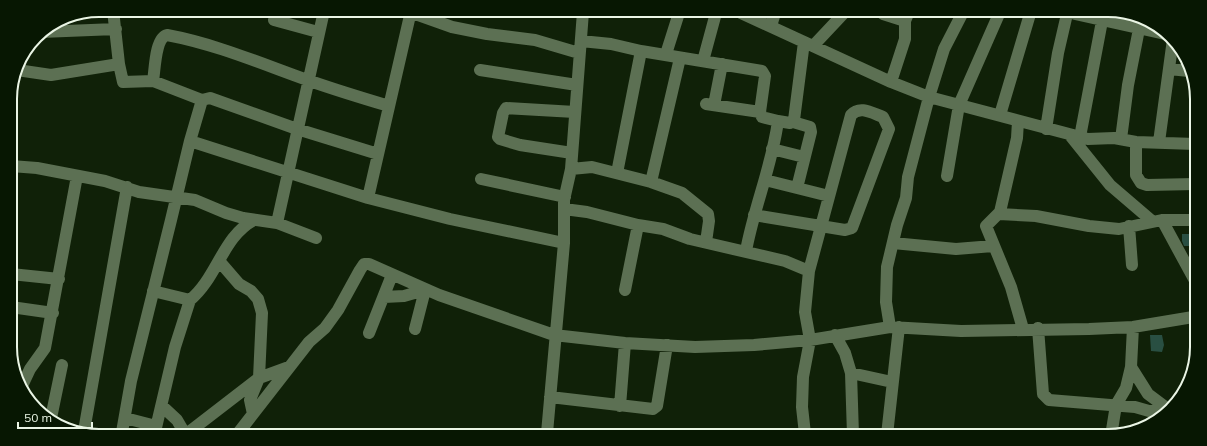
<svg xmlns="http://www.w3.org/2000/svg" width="1207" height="446" viewBox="0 0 1207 446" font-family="Mulish,sans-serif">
<rect width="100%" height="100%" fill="#102108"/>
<path fill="#294f42" d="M1182 234H1194V246H1184L1182 241Z
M1150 335H1162L1164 345 1162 352 1151 351Z"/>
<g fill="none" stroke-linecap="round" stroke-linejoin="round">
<path stroke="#5c7053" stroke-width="12" d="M113 10 119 64 123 82 153 81C155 70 155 38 167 35 216 44 262 64 310 81 336 90 362 98 389 106
M407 11 452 27 487 34 535 40 579 53
M741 13 891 82 929 97 1088 139 1114 138 1136 142 1195 144
M883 14 905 21
M1075 14 1165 34
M274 20 318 32
M771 26 775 13
M41 32 116 29
M581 41 611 44 641 51 762 71 765 76 760 112 762 117 778 121
M813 46 844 13
M666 54 679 13
M703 61 716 13
M1169 69 1189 71
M17 70 51 75 119 64
M480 70 577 85
M153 81 202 100
M891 82 905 39V21L908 14
M706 104 760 112
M714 105 722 64
M1000 115 1030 14
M1018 121 1017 138 1000 212 986 226 1011 287 1023 329
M793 122 810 127 811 132 797 188
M1046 129 1058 53 1067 14
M1069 134 1110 185 1152 221
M1080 137 1102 21
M1121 139 1128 85 1139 29
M190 141 368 198 450 219 564 243
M1136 142V175L1141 183 1147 185 1195 184
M1159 142 1173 39
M772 149 804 157
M572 153 520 145 500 139 498 137 503 113 506 108 575 112
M11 166 37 168 105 181 139 192 195 200 226 213 243 218 277 223 316 238
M571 169 592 167 651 182 682 193 708 214 709 221 706 242
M617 173 641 51
M947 176 959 105 999 14
M481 179 565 197
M765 180 829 196
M651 182 680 58
M368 198 411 11
M564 209 587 212 638 225 663 229 690 239 785 261 809 271 805 312 810 340 803 377 802 407 805 434
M999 214 1036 216 1089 226 1119 229 1162 220H1194
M754 215 845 230 852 228 889 129 883 117C872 113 860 105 851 115 837 167 823 219 809 271
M1162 220 1194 279
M277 223 324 11
M1129 226 1132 265
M893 243 956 249 993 246
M746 251C754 207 772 166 778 121L790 123 794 120 804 42
M220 262 239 284 251 291 258 299 262 313 259 378 250 400 253 414
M11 274 59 279
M625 290 638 225
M153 291 190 300C217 278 223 236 254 220
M384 297 404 296 425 290
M11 307 53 313
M890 327 886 302 887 267 897 225 906 198 908 177 929 97 944 49 962 14
M1038 328 1043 394 1049 400 1135 407 1149 411 1158 410 1166 407
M415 329 425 290
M369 333 392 275
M835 335 845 353 851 373 853 435
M1131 367 1148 394 1168 409
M851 373 892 382
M22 386 30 369 45 348 77 176
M550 397 653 409 657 406 667 345
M162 406 177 420 184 432
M620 406 625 343
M51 418 62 365
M125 418 156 426
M84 431 127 187
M122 432 131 381 171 220 190 141 202 100 210 98 297 129 378 154
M155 432 175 347 190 300
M189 432 259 378 289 367
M239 432 309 342 325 328 338 310 360 270 364 264H369L439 295 554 335 625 343 695 347 754 345 810 340 890 327 961 331 1089 329 1133 327 1193 317
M547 433 564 243V200L571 169 583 12
M887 435 899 327
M1111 436 1116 405 1126 388 1131 367 1133 327"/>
</g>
<path d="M0 0H1207V446H0ZM99 17H1108A82 82 0 0 1 1190 99V347A82 82 0 0 1 1108 429H99A82 82 0 0 1 17 347V99A82 82 0 0 1 99 17Z" fill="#071702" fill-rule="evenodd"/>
<path fill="none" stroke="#eaf5e5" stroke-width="2" d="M99 17H1108A82 82 0 0 1 1190 99V347A82 82 0 0 1 1108 429H99A82 82 0 0 1 17 347V99A82 82 0 0 1 99 17Z"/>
<path d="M18 422v6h74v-6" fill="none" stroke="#eaf5e5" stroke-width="2"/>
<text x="24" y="422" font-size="12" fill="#eaf5e5" stroke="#071702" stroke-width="3" paint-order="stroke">50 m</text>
</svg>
